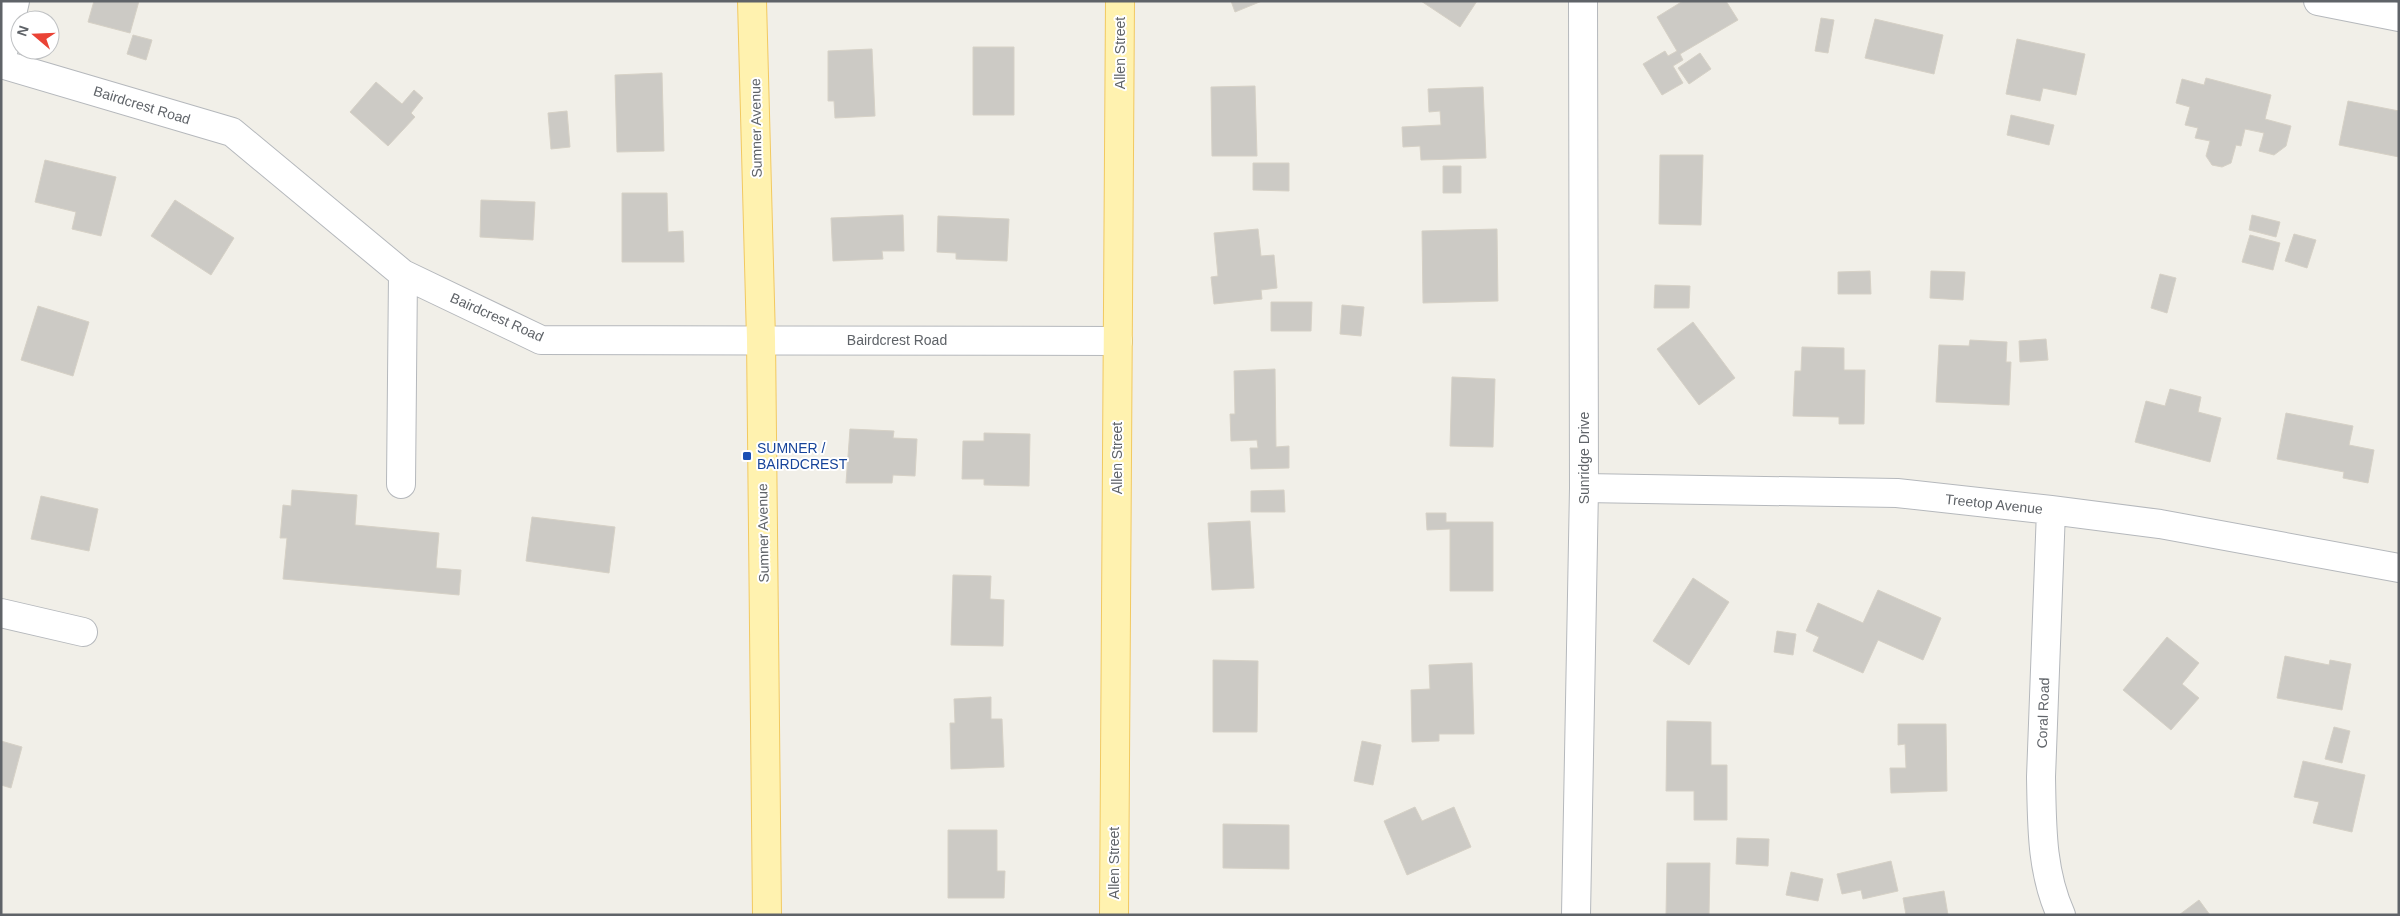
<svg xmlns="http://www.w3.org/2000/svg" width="2400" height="916" viewBox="0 0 2400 916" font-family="Arial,sans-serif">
<rect width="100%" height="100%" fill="#f1efe8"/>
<path fill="#cccac5" stroke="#d6d1c6" d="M94 1H139L130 33 88 22Z
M1231 1H1262L1235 12Z
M1421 1H1477L1460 27Z
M1683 1H1726L1738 20 1680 54 1683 60 1673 66 1683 83 1662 95 1643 64 1665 51 1668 56 1677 51 1657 17Z
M1821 18 1834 20 1828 53 1815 51Z
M1875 19 1943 35 1934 74 1865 58Z
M133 35 152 40 146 60 127 54Z
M2017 39 2085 54 2076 95 2043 88 2040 101 2006 94Z
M973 47H1014V115H973Z
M872 49 875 116 835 118 834 101H828V51Z
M1700 53 1711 69 1689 84 1678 68Z
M662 73 664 151 617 152 615 75Z
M2206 78 2271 95 2265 119 2291 126 2286 146 2274 155 2259 151 2264 133 2245 129 2241 146 2236 145 2231 163 2222 167 2212 165 2206 156 2210 141 2195 138 2198 128 2185 125 2190 107 2176 103 2182 79 2204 85Z
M376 82 402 104 414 90 423 98 411 113 415 117 388 146 350 112Z
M1255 86 1257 156H1212L1211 87Z
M1483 87 1486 158 1421 160 1420 146 1403 147 1402 127 1441 125 1440 111 1429 112 1428 89Z
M2348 101 2399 111V157L2339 145Z
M567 111 570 147 551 149 548 113Z
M2011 115 2054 125 2049 145 2007 135Z
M1660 155H1703L1701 225 1659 224Z
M45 160 116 177 101 236 72 229 76 212 35 202Z
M1253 163H1289V191L1253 190Z
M1443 166H1461V193H1443Z
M622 193H667L668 232 683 231 684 262H622Z
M175 200 234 238 211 275 151 236Z
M481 200 535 202 533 240 480 237Z
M903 215 904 251H882L883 259 833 261 831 218Z
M2252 215 2280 222 2276 237 2249 230Z
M938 216 1009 219 1007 261 956 259V253L937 252Z
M1258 229 1261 256 1274 255 1277 288 1261 290 1262 299 1214 304 1211 277 1218 276 1214 233Z
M1497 229 1498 301 1423 303 1422 231Z
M2294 234 2316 240 2307 268 2285 261Z
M2250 235 2280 243 2273 270 2242 262Z
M1870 271 1871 294H1838V272Z
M1931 271 1965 272 1963 300 1930 298Z
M2160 274 2176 278 2167 313 2151 308Z
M1655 285 1690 286 1689 308H1654Z
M1271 302H1312L1311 331H1271Z
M1342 305 1364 307 1361 336 1340 334Z
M38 306 89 322 73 376 21 360Z
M1693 322 1735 378 1699 405 1657 349Z
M2046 339 2048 360 2020 362 2019 341Z
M1970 340 2007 342 2006 362H2011L2009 405 1936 402 1939 345 1969 346Z
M1802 347 1844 348V370H1865L1864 424H1839V417L1793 416 1795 371H1801Z
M1275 369 1276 447 1289 446V468L1251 469 1250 448H1258L1257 440 1231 441 1230 414H1235L1234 371Z
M1452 377 1495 379 1493 447 1450 446Z
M2170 389 2201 397 2198 412 2221 418 2210 462 2135 442 2146 401 2165 406Z
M2286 413 2353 426 2349 445 2374 450 2368 483 2343 478 2344 472 2277 459Z
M850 429 894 431 893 438 917 439 915 476 893 475 892 483H846Z
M984 433 1030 434 1029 486 984 485V479H962L963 441H984Z
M292 490 357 495 355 525 439 533 436 568 461 570 459 595 283 579 287 538H280L283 505 291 506Z
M1284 490 1285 512H1251V491Z
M41 496 98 509 89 551 31 539Z
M1426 513H1446V522H1493V591H1450V529L1427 530Z
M532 517 615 527 609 573 526 561Z
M1250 521 1254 588 1212 590 1208 523Z
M953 575 991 576 990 599 1004 600 1003 646 951 645Z
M1693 578 1729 602 1689 665 1653 641Z
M1878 590 1941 618 1923 660 1878 640 1863 673 1813 651 1819 637 1806 631 1818 603 1863 623Z
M1777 631 1796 634 1793 655 1774 652Z
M2167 637 2199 663 2182 684 2199 698 2171 730 2123 690Z
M2285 656 2329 665 2330 660 2351 664 2342 710 2277 698Z
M1213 660 1258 661 1257 732H1213Z
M1472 663 1474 734H1439V741L1412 742 1411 690 1430 689 1429 665Z
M991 697V719H1002L1004 767 951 769 950 723H955L954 699Z
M1667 721 1711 722V765H1727V820H1694V791H1666Z
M1898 724H1946L1947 791 1891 793 1890 768H1906L1905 744 1898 745Z
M2334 727 2350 731 2342 763 2325 759Z
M1 741 22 747 11 788 1 785Z
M1362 741 1381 745 1373 785 1354 781Z
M2303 761 2365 775 2352 832 2313 823 2319 802 2294 797Z
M1415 807 1422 821 1454 807 1471 847 1407 875 1384 821Z
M1223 824 1289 825V869L1223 868Z
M948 830H997V871H1005L1004 898H948Z
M1737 838 1769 839 1768 866 1736 864Z
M1891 861 1898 891 1863 899 1861 890 1842 894 1837 874Z
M1667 863H1710L1709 915H1666Z
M1791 872 1823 879 1818 901 1786 895Z
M1944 891 1948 915H1906L1903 898Z
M2199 900 2210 915H2179Z"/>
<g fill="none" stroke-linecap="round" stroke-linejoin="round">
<g stroke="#b5b8bc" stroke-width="30">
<path id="minor" d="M2318 1 2399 17
M1 61 15 1
M1 64 232 132 403 274 541 340 1118 341
M401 484 403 274
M1584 488 1897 493 2051 510 2160 524 2399 568
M2051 510 2041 777C2042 824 2041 871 2061 915
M1 613 83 632
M1576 915 1584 488 1583 1"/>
</g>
<g stroke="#f2c960" stroke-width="30">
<path id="major" d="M752 1 761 339 767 915
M1114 915 1120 1"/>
</g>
<use href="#minor" stroke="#fff" stroke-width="28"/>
<use href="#major" stroke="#fff2af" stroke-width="28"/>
</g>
<rect fill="#1a4fb4" stroke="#fff" stroke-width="2" x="742" y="451" width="10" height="10" rx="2.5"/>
<g text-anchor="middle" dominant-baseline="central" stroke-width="4" stroke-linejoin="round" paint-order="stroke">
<g font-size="14" fill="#5f6368" stroke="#fff">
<text transform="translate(1120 53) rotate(-90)">Allen Street</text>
<text transform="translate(142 105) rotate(17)">Bairdcrest Road</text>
<text transform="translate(756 128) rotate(-91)">Sumner Avenue</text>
<text transform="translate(497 317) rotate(24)">Bairdcrest Road</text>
<text x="897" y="340">Bairdcrest Road</text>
<text transform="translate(1117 458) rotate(-90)">Allen Street</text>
<text transform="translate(1584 458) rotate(-90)">Sunridge Drive</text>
<text transform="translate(1994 504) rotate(6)">Treetop Avenue</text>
<text transform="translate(763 533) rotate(-91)">Sumner Avenue</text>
<text transform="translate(2043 713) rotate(-88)">Coral Road</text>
<text transform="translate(1114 863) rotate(-90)">Allen Street</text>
</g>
<g font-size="14" fill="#164399" stroke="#fff" text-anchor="start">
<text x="757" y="448">SUMNER /<tspan x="757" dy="16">BAIRDCREST</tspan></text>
</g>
</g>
<rect width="2400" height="916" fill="none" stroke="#5f6368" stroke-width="5"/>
<g transform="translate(35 35) rotate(289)"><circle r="24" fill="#ffffff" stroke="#bfc1c3"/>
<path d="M0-4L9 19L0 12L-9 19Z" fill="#ea4335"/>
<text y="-8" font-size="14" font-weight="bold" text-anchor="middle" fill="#5f6368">N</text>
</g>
</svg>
